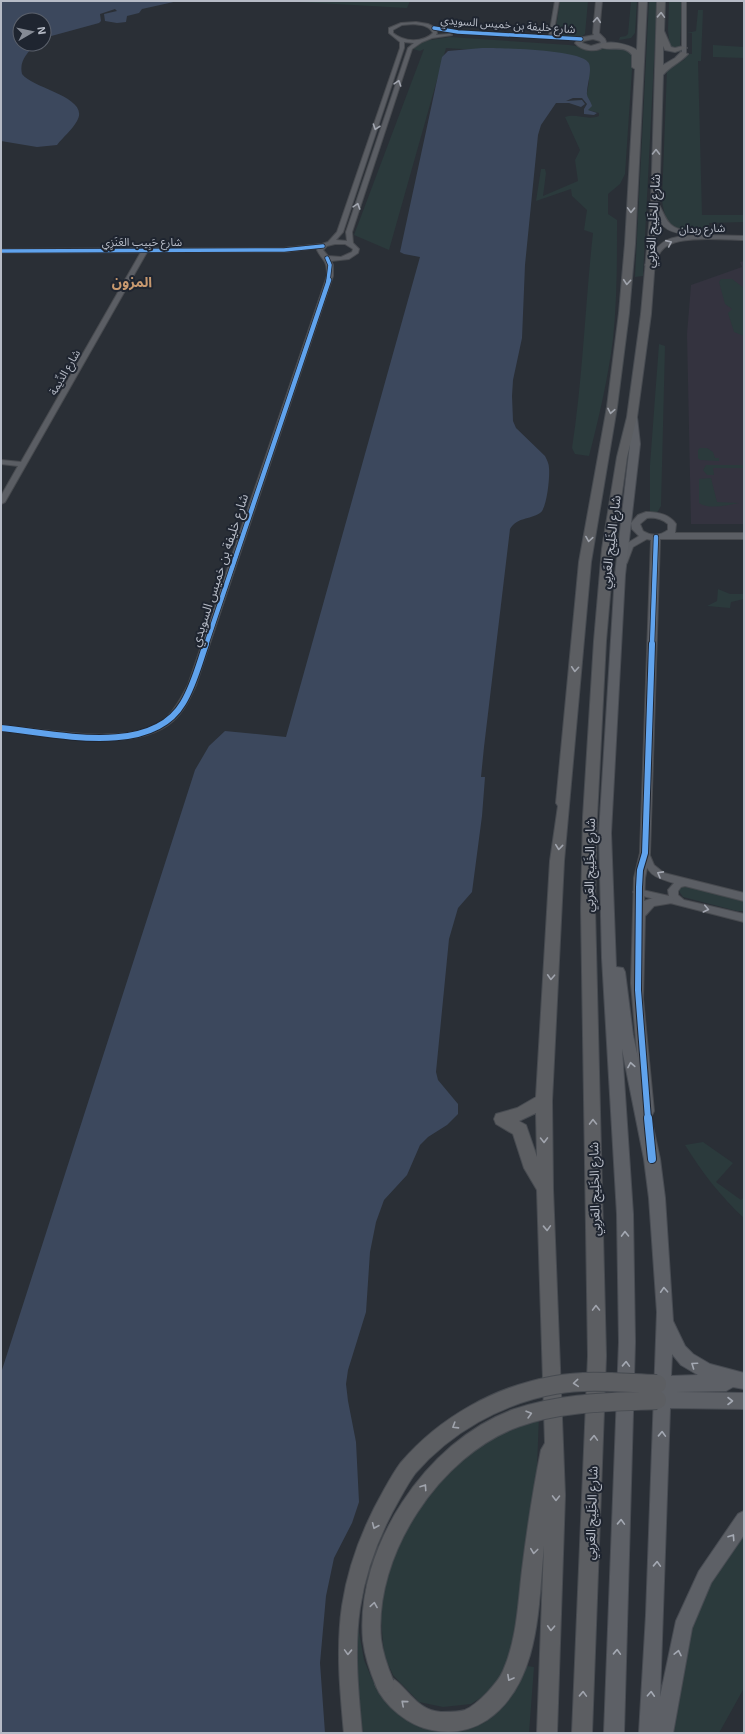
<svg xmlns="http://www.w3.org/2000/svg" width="745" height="1734" viewBox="0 0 745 1734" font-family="'Exo 2','Noto Sans Arabic',sans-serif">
<rect width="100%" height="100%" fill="#2a2f36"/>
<path fill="#34333f" d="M744 261V524H691L687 334 691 285 742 267 740 262Z"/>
<path fill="#2b3a3c" d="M281 1H410L407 8Z
M560 1H588L585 34C578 40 563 39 555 35Z
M631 1H637L635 33 631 38 619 40 620 37 626 36 628 34Z
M649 1H657L643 276 635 277Z
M669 1H682L680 47 678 48 670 47 668 31Z
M698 10H703L701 61H698L702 215H744V222L709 223 710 230C678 230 667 236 662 200L667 69 684 60 686 54H692V33H687L696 31Z
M450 37 569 45 596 49 618 47 631 51 633 55 625 174 620 184 608 194V214L617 220V225C617 263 617 301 613 339 608 378 599 418 589 456L575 454 572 448C583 377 585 305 593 233L584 230 587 210 572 196 571 189 536 201 541 169H545L546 173 543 196 578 181 575 160 580 150 565 117C576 113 588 121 599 116V113L588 110 587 93 589 82 588 62 576 56 446 48 389 250 354 235 424 49 420 51 413 49 424 41Z
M713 45 744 47V58L713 57Z
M721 279H732L744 288V336L734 332 728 313 732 309 725 304 719 282Z
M659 344 665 346 661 506 657 513 650 512V465Z
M700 448H707L713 452 715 458H719V461L700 460 698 458V450Z
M706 465H744V468H713L714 475H707L703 470Z
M711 478 717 502 739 503C728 505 709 510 699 503V479Z
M718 589 730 594H744V599L731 602 730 608 707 606 717 601Z
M685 885 744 901V911H737L683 897 679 891 681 887Z
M703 1142 733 1163 716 1182 741 1200 744 1197V1218C720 1196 702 1172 685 1145Z
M539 1415 537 1468 517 1620 505 1673 491 1691 471 1704 443 1707 419 1702 393 1675 384 1655 381 1619 382 1593 394 1547 411 1513 464 1453Z
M744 1529V1688L719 1733H672L689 1634 710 1581Z
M357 1621 364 1660 372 1679 383 1696 419 1725 443 1731 472 1726 496 1713 517 1688 527 1666 534 1667 529 1733H363L356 1679Z"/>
<path fill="#3c485d" d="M1 1H178L142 9 139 13 127 16 126 22 117 23 105 21 104 14 117 11 115 9 100 14 101 21 99 23 44 38V20H20V44H36C27 53 19 61 22 74 33 89 91 97 77 121 72 130 63 137 57 145L37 147 1 141Z
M482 48C499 48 578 49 588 62 593 67 587 85 587 92 586 97 591 101 592 106L588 110 597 113 594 115 584 114V109L587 104 582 98H573L566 101 582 100 585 104 581 107 569 103H556L541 125 538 135 525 265 522 338 513 380 512 396 513 421 516 428 545 456C547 460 549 464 549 468 550 476 547 509 540 513 529 520 517 517 510 529L484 747 481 777H485L482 816 472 892 458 908 449 939 436 1072 438 1080 458 1104V1114L447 1125 428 1137 420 1145 407 1175 384 1200 376 1222 370 1252 366 1312 348 1370 346 1384 348 1401 356 1442 359 1502 352 1523 334 1558 326 1596 320 1663 325 1733H1V1373L195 770 209 746 225 731 286 737 420 257 404 254 400 252 442 57 448 51Z"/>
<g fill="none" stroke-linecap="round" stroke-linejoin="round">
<g stroke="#474a4f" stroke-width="2">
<path id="minor" d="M555 1H559L553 36 581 38 583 39V40L458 33 436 30 437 33 436 35 450 34 452 35 432 38 422 42 412 49 352 232 353 243 359 249 358 253 349 259 331 261 333 265V276L196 685C190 698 184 711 173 721 135 755 49 735 1 731V725C45 729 135 749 168 716 177 707 182 696 188 685L327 276C327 259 324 263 317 250L318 248 284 252H147L5 502 1 504V496L18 466 1 464V460L21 462 141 252 1 253V249L284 248 322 244 328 242 337 232 400 48V42L389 33V28L401 23 416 22 428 24 434 27 458 31 549 36ZM413 24C421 25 429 25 433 33 422 43 404 42 393 33V30L402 25ZM404 42 414 43 408 48 346 232 347 241 336 240 343 232 404 48ZM335 244H345L353 249 352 252 341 257 328 256 323 250 327 246Z
M682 1H686V54L684 55 682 54Z
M645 850 648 851 654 865 664 873 744 893V901L685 886 681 887 678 891V895L684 900 744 914V922L635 894 633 892 635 890 638 889 669 896 668 890 674 883C652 877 648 874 641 853Z"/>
</g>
<g stroke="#474a4f" stroke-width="2">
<path id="tertiary" d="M646 512C658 512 669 514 676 524L675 533H744V539H660L650 853 645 878 644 901 659 896 672 897 674 900 672 903 654 906 645 916 643 999 654 1111 652 1115 648 1116 644 1115 642 1111 631 983 634 878 640 853 651 540 647 539 633 547 627 563 624 564 619 561 626 544 639 536 632 529 631 523 638 515ZM647 518C656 517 662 519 668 524V530C660 536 651 536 643 531L640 524Z"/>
</g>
<g stroke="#474a4f" stroke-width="2">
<path id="secondary" d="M596 1H602L599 33 605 39 607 44C599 53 583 52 575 43L579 38 594 35 593 33ZM593 39 600 41 601 43 591 46 582 43 583 41Z
M652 203H658C666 217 667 229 686 230 691 230 694 229 698 232 694 235 690 234 686 234 665 233 658 223 651 205Z
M702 235 744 236V240C725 240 678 235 664 248 658 253 656 261 652 267L645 265C663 236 668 237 702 235Z"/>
</g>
<g stroke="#484c53" stroke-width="2">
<path id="primary" d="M632 414 637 417 640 444 625 575 611 833 616 967 623 968 625 972 633 1035 660 1159 665 1198 673 1321 685 1346 693 1354 710 1364 744 1373V1389L733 1387 726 1391 677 1392 744 1393V1409L670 1408 660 1697 676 1621 699 1571 738 1514 744 1511V1535L711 1583 692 1628 673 1733H639L646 1615 657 1312 649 1198 644 1159 622 1049 633 1214 635 1342 624 1733H604L619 1342 617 1214 602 958 599 833 615 575 630 444 627 417ZM672 1354 681 1365 698 1375 671 1376Z"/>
</g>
<g stroke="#474b51" stroke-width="2">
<path id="trunk" d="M639 1H647L635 244 629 313 617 407 591 562 564 861 552 1101 553 1189 565 1495 557 1733H537L544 1546C538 1604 541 1683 487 1720 470 1731 452 1734 432 1730 409 1726 384 1706 375 1684L378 1677 385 1674C407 1683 413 1710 441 1712 448 1712 459 1712 465 1710 477 1705 498 1683 503 1671 517 1639 518 1604 522 1570 527 1530 533 1490 541 1450L545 1443 537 1190 524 1168 513 1134 496 1124 494 1119 496 1114 517 1108 536 1097 550 861 558 806 556 803 579 562 607 407 619 313 625 244 635 69 632 67V55C623 43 608 53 599 46 607 39 628 44 637 50ZM536 1113 537 1157 526 1125 519 1121Z
M657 1H665L664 31 671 47 675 48 683 46 687 48 675 52 665 50 663 46V65L675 58 681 52 688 54C680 63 670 66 663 75L659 205 651 314 637 417 627 457 614 549 606 641 597 817 595 908 606 1356 592 1733H572L588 1356 581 908 583 817 594 641 602 549 617 457 627 417 641 314 651 205Z"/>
</g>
<use href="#minor" fill="#5b5e64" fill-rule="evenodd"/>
<use href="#tertiary" fill="#5b5e64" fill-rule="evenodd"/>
<use href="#secondary" fill="#595c62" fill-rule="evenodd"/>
<use href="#primary" fill="#5d6066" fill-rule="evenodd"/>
<use href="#trunk" fill="#5c5e62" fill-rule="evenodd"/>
<g stroke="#474b51" stroke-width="20" stroke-linecap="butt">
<path id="trunk-bridge" d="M385 1684C379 1670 374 1656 372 1640 364 1552 433 1448 516 1418 561 1402 610 1402 657 1400
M353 1733C349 1691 345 1648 351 1607 357 1567 372 1529 392 1494 397 1485 402 1476 408 1468 445 1425 498 1395 555 1385 588 1379 623 1383 657 1384"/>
</g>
<use href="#trunk-bridge" stroke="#5c5e62" stroke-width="18"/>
<g stroke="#1f2530" stroke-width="5">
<path id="cycleway-far3" d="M434 28 458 32 581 39
M1 251 284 250 323 246
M327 258 330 265 328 281"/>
</g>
<g stroke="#1f2530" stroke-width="6">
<path id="cycleway-far2" d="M206 645 329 280
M652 645 656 537"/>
</g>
<g stroke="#1f2530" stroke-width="8">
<path id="cycleway-far1" d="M1 728C53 733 151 758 183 703 194 685 199 664 206 644
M648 1119 638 990 639 887 640 870 645 853 652 644"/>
</g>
<g stroke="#1f2530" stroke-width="10">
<path id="cycleway" d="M648 1118 652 1159"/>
</g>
<use href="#cycleway-far3" stroke="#60a3ed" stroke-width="3.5"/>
<use href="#cycleway-far2" stroke="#60a3ed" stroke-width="4.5"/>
<use href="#cycleway-far1" stroke="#60a3ed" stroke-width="6"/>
<use href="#cycleway" stroke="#60a3ed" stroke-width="8"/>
</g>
<defs><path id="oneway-chevron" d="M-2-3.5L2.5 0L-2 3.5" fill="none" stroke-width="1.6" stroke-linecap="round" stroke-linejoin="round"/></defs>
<g stroke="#a0a4ad">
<use href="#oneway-chevron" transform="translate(661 15) rotate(-88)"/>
<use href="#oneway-chevron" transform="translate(656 152) rotate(-89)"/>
<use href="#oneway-chevron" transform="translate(631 210) rotate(92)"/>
<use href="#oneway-chevron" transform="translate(627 282) rotate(95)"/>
<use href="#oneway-chevron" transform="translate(611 411) rotate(101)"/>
<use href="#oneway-chevron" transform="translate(589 539) rotate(99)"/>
<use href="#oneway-chevron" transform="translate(575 669) rotate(94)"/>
<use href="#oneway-chevron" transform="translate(559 847) rotate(96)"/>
<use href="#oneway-chevron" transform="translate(551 977) rotate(93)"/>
<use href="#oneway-chevron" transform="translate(593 1122) rotate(-91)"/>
<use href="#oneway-chevron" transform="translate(544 1140) rotate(89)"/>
<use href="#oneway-chevron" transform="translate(547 1228) rotate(88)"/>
<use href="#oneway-chevron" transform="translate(596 1308) rotate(-91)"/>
<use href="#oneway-chevron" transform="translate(576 1383) rotate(175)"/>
<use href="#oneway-chevron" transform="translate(529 1414) rotate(-16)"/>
<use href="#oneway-chevron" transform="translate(455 1426) rotate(148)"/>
<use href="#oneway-chevron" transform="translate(594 1438) rotate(-88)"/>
<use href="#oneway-chevron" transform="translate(424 1487) rotate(-56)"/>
<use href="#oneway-chevron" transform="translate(556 1498) rotate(91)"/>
<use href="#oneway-chevron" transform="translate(375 1526) rotate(113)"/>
<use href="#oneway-chevron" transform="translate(534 1551) rotate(97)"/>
<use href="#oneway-chevron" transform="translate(374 1605) rotate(-81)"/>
<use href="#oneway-chevron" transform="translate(551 1628) rotate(93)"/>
<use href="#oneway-chevron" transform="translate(348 1652) rotate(92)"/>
<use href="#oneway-chevron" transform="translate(510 1678) rotate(119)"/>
<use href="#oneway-chevron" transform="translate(583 1694) rotate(-88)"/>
<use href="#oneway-chevron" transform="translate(404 1703) rotate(-139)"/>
</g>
<g stroke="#9fa3ad">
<use href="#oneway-chevron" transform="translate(597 20) rotate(-85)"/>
<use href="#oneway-chevron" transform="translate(669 243) rotate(-24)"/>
</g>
<g stroke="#a4a8b2">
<use href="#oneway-chevron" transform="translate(398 83) rotate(-72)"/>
<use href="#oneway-chevron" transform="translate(376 127) rotate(109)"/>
<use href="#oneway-chevron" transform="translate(357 206) rotate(-72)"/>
<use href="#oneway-chevron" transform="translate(660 874) rotate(-151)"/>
<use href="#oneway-chevron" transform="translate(706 909) rotate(13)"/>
</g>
<g stroke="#a4a9b3">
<use href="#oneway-chevron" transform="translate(631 1065) rotate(-100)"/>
<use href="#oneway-chevron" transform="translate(625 1234) rotate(-91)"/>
<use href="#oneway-chevron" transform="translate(664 1290) rotate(-93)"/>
<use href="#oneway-chevron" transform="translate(626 1364) rotate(-88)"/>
<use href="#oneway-chevron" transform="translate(694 1365) rotate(-145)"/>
<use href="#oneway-chevron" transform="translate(730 1401)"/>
<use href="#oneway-chevron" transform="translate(662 1434) rotate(-88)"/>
<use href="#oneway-chevron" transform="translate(621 1522) rotate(-88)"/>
<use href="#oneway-chevron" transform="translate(732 1537) rotate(-56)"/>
<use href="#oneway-chevron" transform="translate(657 1564) rotate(-88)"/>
<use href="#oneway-chevron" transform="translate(617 1652) rotate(-88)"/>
<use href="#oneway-chevron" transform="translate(678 1653) rotate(-78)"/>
<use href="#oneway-chevron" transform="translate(651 1694) rotate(-87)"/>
</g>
<g text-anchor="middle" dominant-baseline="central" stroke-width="4" stroke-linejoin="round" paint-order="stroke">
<g font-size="11" fill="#b6bbc6" stroke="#1f2530">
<text transform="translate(508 24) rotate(4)">شارع خليفة بن خميس السويدي</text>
<text transform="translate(702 228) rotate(-2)">شارع ربدان</text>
<text x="142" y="241">شارع حَبِيب العَنَزِي</text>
<text transform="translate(64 372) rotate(-60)">شارع الدِّيمة</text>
</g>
<g font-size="13" fill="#b6bbc6" stroke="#1f2530">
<text transform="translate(652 221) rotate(-86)">شارع الخَلِيج العَربِي</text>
<text transform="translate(610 542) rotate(-83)">شارع الخَلِيج العَربِي</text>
<text transform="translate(219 570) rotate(-72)">شارع خليفة بن خميس السويدي</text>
<text transform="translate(589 865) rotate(-89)">شارع الخَلِيج العَربِي</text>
<text transform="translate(594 1189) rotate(-91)">شارع الخَلِيج العَربِي</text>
<text transform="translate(591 1513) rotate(-88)">شارع الخَلِيج العَربِي</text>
</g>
<g font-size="14" font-weight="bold" fill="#c8996f" stroke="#1f2530">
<text x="132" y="281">المزون</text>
</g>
</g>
<rect width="745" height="1734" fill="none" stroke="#b6bbc6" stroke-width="4"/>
<g transform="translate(32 32) rotate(81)"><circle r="19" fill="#1f2530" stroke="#5b616c"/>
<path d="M0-3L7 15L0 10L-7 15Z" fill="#858a94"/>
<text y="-6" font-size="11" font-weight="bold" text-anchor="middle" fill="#b6bbc6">N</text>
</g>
</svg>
